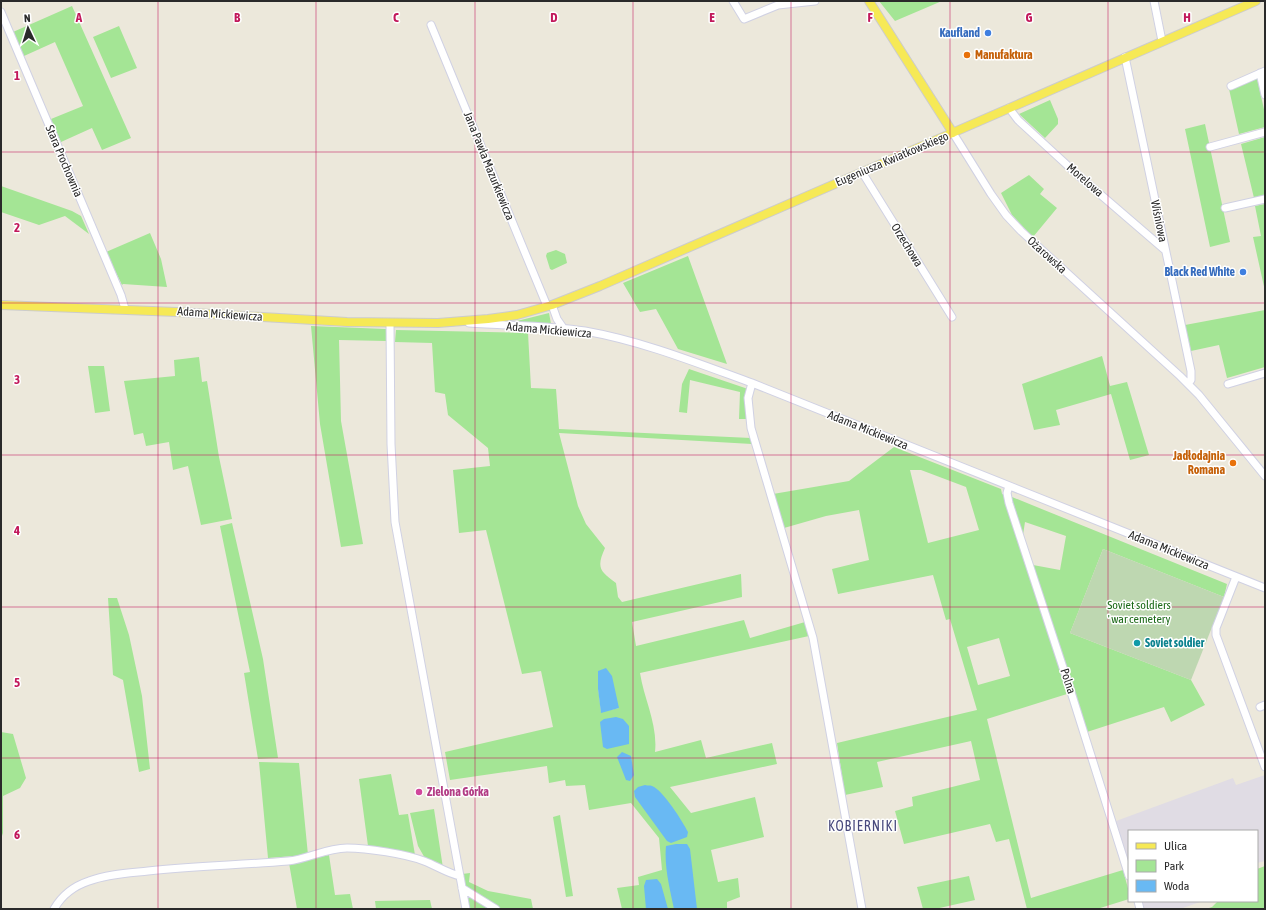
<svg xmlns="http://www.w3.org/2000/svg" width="1266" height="910" viewBox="0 0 1266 910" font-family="'Asap Condensed',sans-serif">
<rect width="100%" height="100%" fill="#ece8db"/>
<path fill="#e0dce4" d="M1265 775V861L1257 863V831H1129V863L1116 821 1233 778 1236 785Z
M1141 901H1203L1180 909H1144Z"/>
<path fill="#a4e595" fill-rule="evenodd" d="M879 1H942L895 21Z
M72 6 131 138 102 150 92 128 61 142 51 119 83 106 55 42 24 56 13 32Z
M119 26 137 68 111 78 93 37Z
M1257 78 1265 114V127L1239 134 1229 89Z
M1050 100 1058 119V124L1045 138 1019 114Z
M1205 124 1230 242 1210 247 1185 129Z
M1265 137V196L1254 198 1241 144Z
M1029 175 1044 189 1040 194 1057 208 1033 237 1012 215 1001 193Z
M1 186 72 211 81 216 89 234 65 216 39 225 1 212Z
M1265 204V291L1253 237 1261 236 1255 206Z
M150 233 161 259 167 287 123 284 122 285 106 252Z
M556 250 565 254 567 263 552 270 550 269 546 256 547 253Z
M688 256 727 364 678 349 656 309 640 312 623 283Z
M1265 310V367L1227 378 1219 345 1191 351 1185 325Z
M549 313 551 324 513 323V322Z
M311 326 386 329V341L339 340 341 421 363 544 341 547 320 424Z
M396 330 528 333 531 388 556 389 559 429 751 438 752 444 559 433 578 506 586 524 605 548C596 568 600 571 616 583L618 597 622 602 741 574 742 597 632 622 636 646 744 620 750 638 805 622 809 636 640 673C644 699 658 725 655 752L701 740 706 758 772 743 777 764 670 787 691 813 755 797 764 837 711 850 718 882 738 878 740 897 727 902V909H622L617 888 639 885 638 877 662 870 659 838 631 803 589 810 585 785 566 786 565 780 549 783 547 766 450 780 445 752 553 727 541 671 522 674 486 530 459 533 453 470 490 466 488 448 448 415 445 394 435 392 432 343 395 342ZM598 687 619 708 601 712Z
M1102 356 1110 386 1127 382 1149 455 1130 460 1111 394 1056 410 1060 425 1034 430 1022 384Z
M199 357 202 382 207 381 219 457 232 519 201 525 188 466 173 470 169 442 146 446 143 433 134 435 124 381 175 376 174 360Z
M88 366H104L110 411 95 413Z
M689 369 748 389V419H739L740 392 690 380 687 413 679 412 682 384Z
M894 447 1001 489 1002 494 1006 495 1067 694 987 719 1031 898 1123 870 1129 892V899L1097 909H1027L1009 839 996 842 990 824 904 844 895 811 913 806 912 797 980 780 971 741 877 762 883 787 845 795 837 743 977 710 950 619 946 620 933 575 838 594 832 569 869 560 859 510 826 516 784 528 773 494 849 481ZM910 470H921L966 487 979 530 928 543ZM999 638 1010 676 978 685 967 647Z
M1012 497 1227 584 1224 597 1103 549 1070 633 1191 680 1205 705 1171 722 1164 707 1087 732 1033 565 1060 570 1066 536 1025 522 1023 535 1011 500Z
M232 523 263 659 278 758 258 759 244 673 250 672 220 526Z
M108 598H117L129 635 142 696 150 769 139 772 123 680 113 675Z
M1 732 13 734 26 778 20 788 3 796V833L1 839Z
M259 762 299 763 308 855 268 858Z
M391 774 399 815 408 814 415 855 368 846 359 779Z
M434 809 443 868 426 860 418 846 410 813Z
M560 815 573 896 566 897 553 817Z
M329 855 335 895 350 894 353 909H297L289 863Z
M1265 866V909H1206L1212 907 1218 901H1257V869Z
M470 873 469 882 488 891 531 899 533 909H500L464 887 462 874Z
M969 876 975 900 935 909H923L917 887Z
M465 892 493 909H468Z
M430 900 432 909H376L375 901Z"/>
<path fill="#bed7b1" d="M1103 549 1224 597 1191 680 1070 633Z"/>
<path fill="#69b9f3" d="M606 668 612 676 619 708 601 713 598 689V671Z
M616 717 623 719 629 726V744L607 749 603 747 600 722 604 719Z
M622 752 631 756 634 775 630 781 626 780 617 757Z
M645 785C648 786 650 785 652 786 663 790 683 822 688 832L687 837 671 843 667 841 635 797 634 791 638 787Z
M676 844H687L690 849 697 909H674C670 889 664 867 666 846Z
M657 879 661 884 668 909H646L644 886 646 880Z"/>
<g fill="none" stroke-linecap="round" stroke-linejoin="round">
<g stroke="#d0d1e3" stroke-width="9">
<path id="minor" d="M733 1 744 19 778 5 815 1
M1154 1 1162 41
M1 12 121 295 125 309
M431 25 547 306
M1125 57 1191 371V380L1188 384
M1260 73 1265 95
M1231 86 1265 71
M1009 108 1018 120 1079 176 1165 250
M953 133 991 194 1006 215 1021 231 1180 376 1199 395 1265 476
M1210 147 1265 132
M862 172 952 317
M1225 208 1265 199
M552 305 557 319 564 329
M390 323 391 444 395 522 466 909
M469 323C508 326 547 325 585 331 642 341 697 363 752 383L1265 588
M752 383 748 398 751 428 813 638 862 909
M1228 384 1265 373
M1009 486 1007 493 1009 503 1071 692 1129 876
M1236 577 1216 628V635L1265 767
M1260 707 1265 705
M462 888 496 909
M1138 901 1140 909
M54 909C62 895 74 886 89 881 107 874 129 873 148 871 195 866 241 865 288 861 308 859 326 848 347 848 367 848 406 854 424 861 437 866 447 873 460 876"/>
</g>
<g stroke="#ccc" stroke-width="10">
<path id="major" d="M869 1 953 133
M1 305 177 312 347 322 438 323 488 319 517 315 552 305 600 286 1256 1"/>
</g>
<use href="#minor" stroke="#fff" stroke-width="7"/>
<use href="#major" stroke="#f6e956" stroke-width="8"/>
</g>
<path fill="none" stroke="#c2185b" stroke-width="1" stroke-opacity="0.55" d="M158 1V909M316 1V909M475 1V909M633 1V909M791 1V909M950 1V909M1108 1V909M1 152H1265M1 303H1265M1 455H1265M1 607H1265M1 758H1265"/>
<g fill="#3f7fe0" stroke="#fff" stroke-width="1.5">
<circle cx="988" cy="33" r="4"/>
<circle cx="1243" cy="272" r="4"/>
</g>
<g fill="#e8710a" stroke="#fff" stroke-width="1.5">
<circle cx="967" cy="55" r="4"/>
<circle cx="1233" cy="463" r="4"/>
</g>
<circle fill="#0f9aa8" stroke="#fff" stroke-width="1.5" cx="1137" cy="643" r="4"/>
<circle fill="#d1479c" stroke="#fff" stroke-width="1.5" cx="419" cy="792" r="4"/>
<g text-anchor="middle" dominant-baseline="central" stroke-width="3" stroke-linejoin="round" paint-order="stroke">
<g font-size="12" font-weight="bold" fill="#366cbe" stroke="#fff" text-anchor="end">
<text x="980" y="33">Kaufland</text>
<text x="1235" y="272">Black Red White</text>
</g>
<g font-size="12" font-weight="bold" fill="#c56008" stroke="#fff" text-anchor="start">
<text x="975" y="55">Manufaktura</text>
<text x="1225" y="456" text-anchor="end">Jadłodajnia<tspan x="1225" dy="14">Romana</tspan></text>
</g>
<g font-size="12" fill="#2a2a2a" stroke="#fff">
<text transform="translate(892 159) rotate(-23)">Eugeniusza Kwiatkowskiego</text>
<text transform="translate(64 161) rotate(67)">Stara Prochownia</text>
<text transform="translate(489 166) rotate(68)">Jana Pawła Mazurkiewicza</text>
<text transform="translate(1085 180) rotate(41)">Morelowa</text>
<text transform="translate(1159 221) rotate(78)">Wiśniowa</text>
<text transform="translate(907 245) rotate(58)">Orzechowa</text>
<text transform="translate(1047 255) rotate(42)">Ożarowska</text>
<text transform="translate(220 314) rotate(4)">Adama Mickiewicza</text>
<text transform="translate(549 330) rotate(5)">Adama Mickiewicza</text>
<text transform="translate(868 430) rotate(22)">Adama Mickiewicza</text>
<text transform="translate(1169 550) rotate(22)">Adama Mickiewicza</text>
<text transform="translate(1068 681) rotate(72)">Polna</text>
</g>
<g font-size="12" fill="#1b6917" stroke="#fff">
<text x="1139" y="605">Soviet soldiers<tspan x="1139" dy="14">' war cemetery</tspan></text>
</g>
<g font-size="12" font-weight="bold" fill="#0d838f" stroke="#fff" text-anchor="start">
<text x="1145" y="643">Soviet soldier</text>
</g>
<g font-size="12" font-weight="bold" fill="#b23c85" stroke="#fff" text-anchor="start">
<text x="427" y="792">Zielona Górka</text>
</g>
<g font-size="14" letter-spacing="1" fill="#48497c" stroke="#fff">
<text x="863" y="826">KOBIERNIKI</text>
</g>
</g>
<g font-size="13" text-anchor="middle" font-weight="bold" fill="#c2185b" stroke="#fff" stroke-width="3" stroke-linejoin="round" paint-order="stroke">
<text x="79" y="22">A</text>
<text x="237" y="22">B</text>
<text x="396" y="22">C</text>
<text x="554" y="22">D</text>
<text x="712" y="22">E</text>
<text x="870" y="22">F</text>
<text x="1029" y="22">G</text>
<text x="1187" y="22">H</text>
<text x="17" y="80">1</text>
<text x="17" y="232">2</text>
<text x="17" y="384">3</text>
<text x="17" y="535">4</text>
<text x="17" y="687">5</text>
<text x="17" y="839">6</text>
</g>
<rect width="1266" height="910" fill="none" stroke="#2a2a2a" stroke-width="4"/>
<rect x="1128" y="830" width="130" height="72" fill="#ffffff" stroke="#aaaaaa"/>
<rect x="1136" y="843" width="20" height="6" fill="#f6e956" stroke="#aaaaaa"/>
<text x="1164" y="850" font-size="12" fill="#2a2a2a">Ulica</text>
<rect x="1136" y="860" width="20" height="12" fill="#a4e595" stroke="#aaaaaa"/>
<text x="1164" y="870" font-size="12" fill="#2a2a2a">Park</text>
<rect x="1136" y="880" width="20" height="12" fill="#69b9f3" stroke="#aaaaaa"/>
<text x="1164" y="890" font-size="12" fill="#2a2a2a">Woda</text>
<g transform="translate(28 28) rotate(356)" stroke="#ffffff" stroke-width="3" paint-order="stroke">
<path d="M0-3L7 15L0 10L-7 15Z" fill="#2a2a2a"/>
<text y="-6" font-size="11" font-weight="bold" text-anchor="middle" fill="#2a2a2a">N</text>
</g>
</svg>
